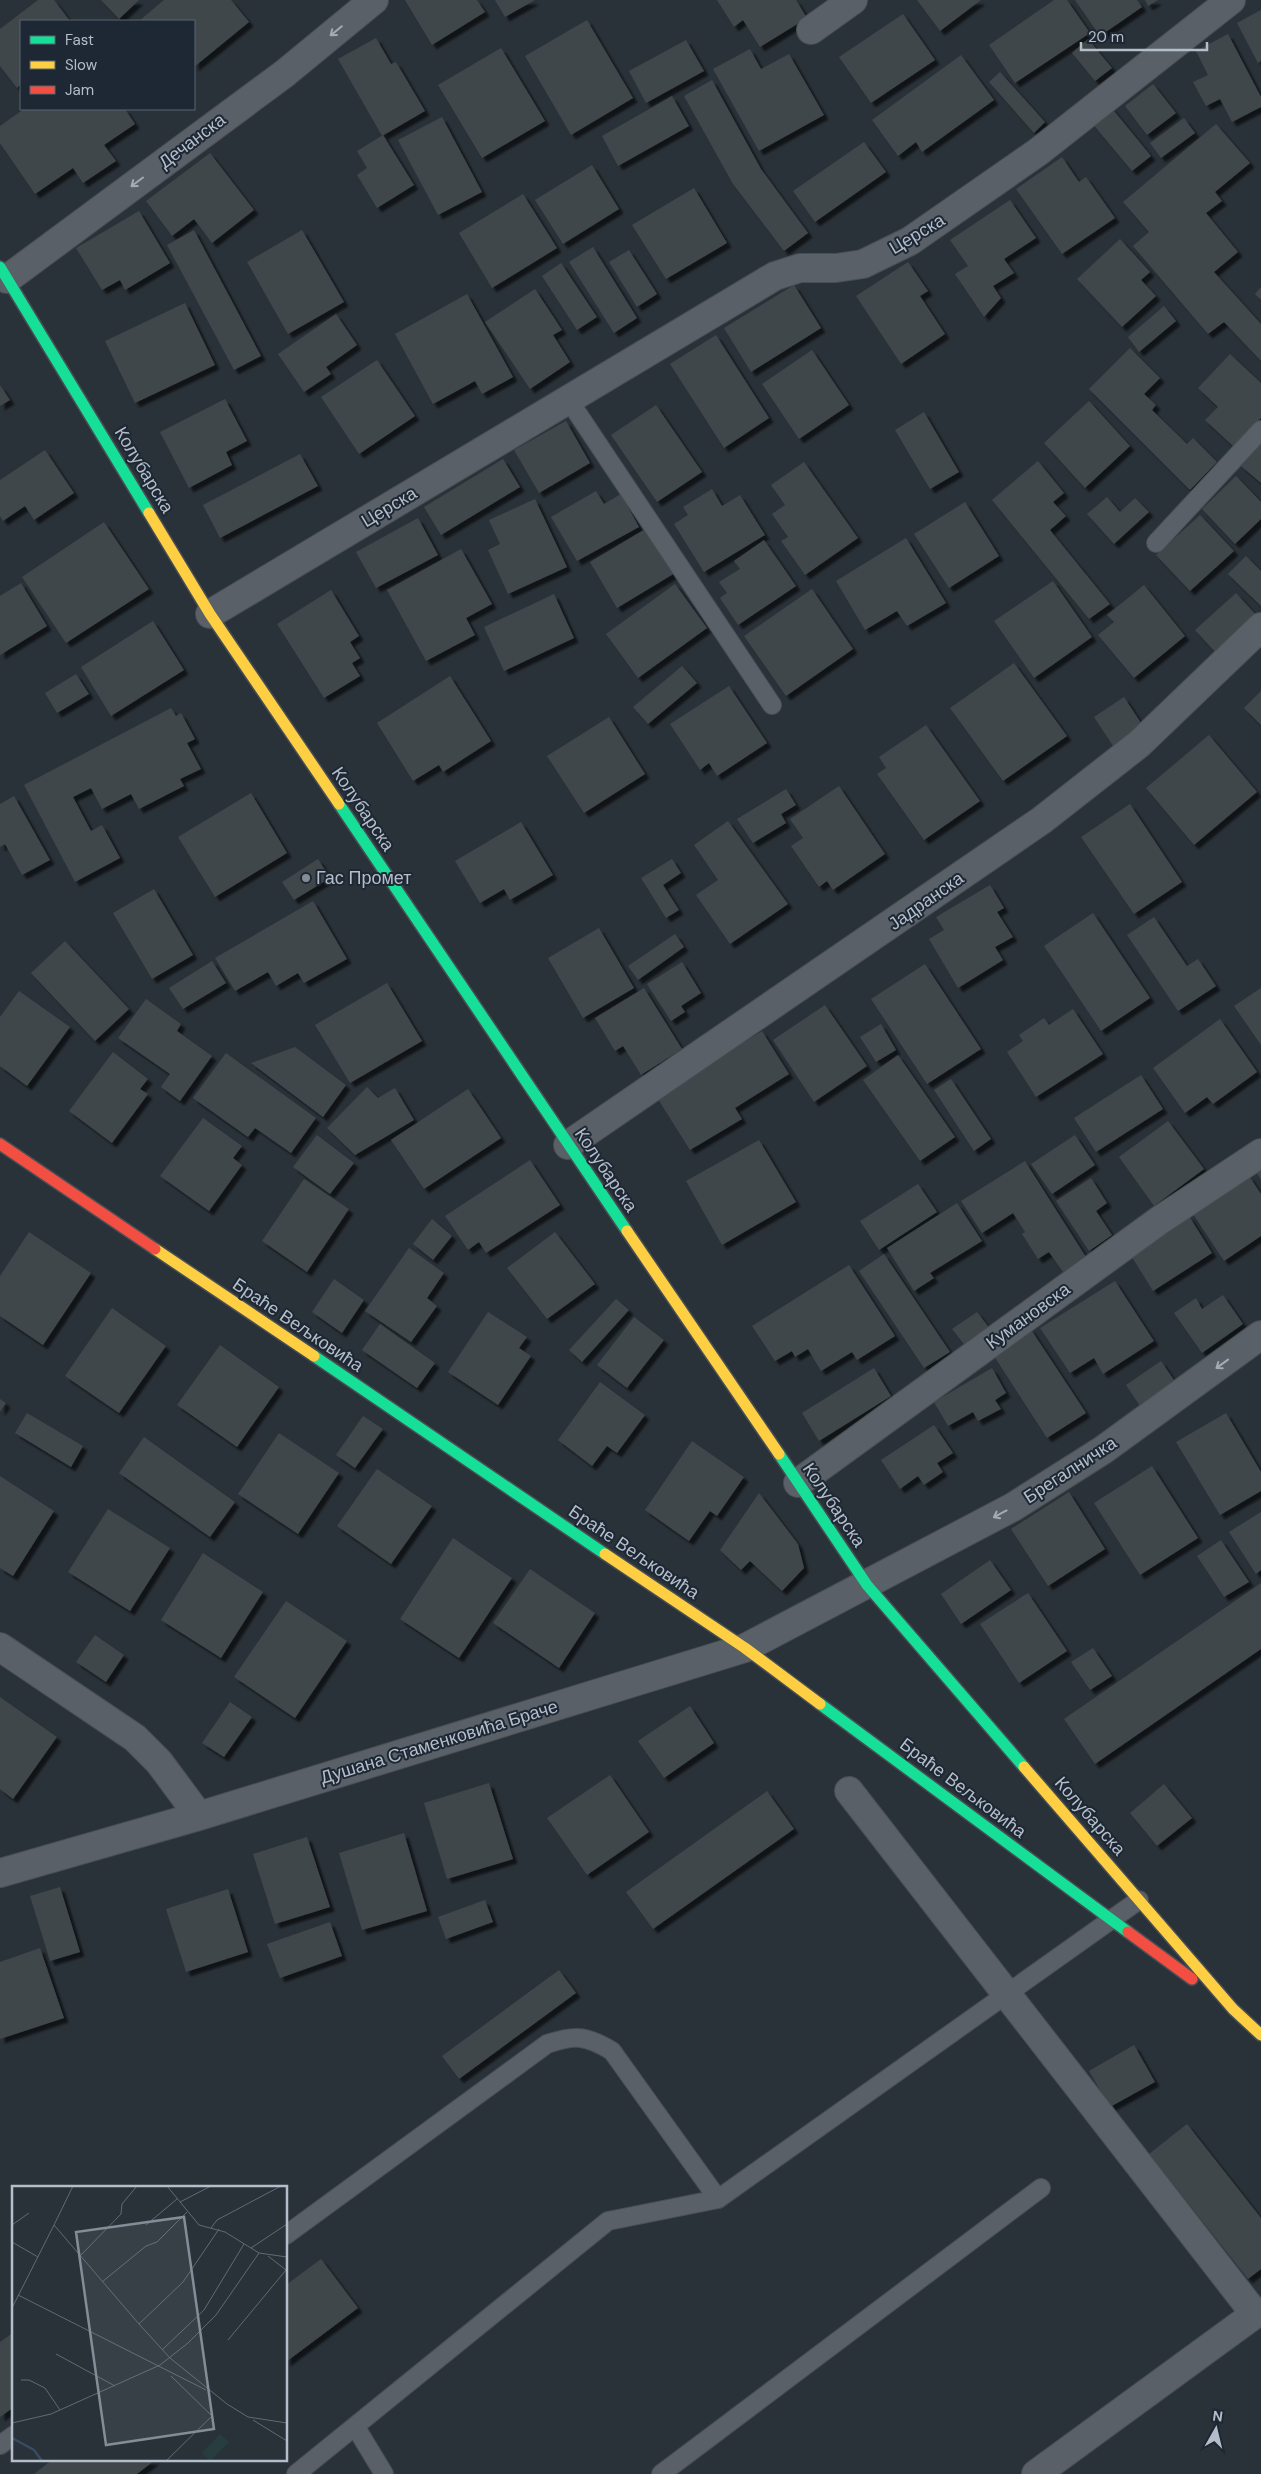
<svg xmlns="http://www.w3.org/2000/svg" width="1261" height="2474" viewBox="0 0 1261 2474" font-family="'DM Sans',sans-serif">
<defs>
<filter id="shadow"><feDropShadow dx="4.5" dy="4.5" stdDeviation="1" flood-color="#0009"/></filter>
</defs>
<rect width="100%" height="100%" fill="#2a3239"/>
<path fill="#40464c" filter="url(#shadow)" d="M38 0H54L70 21H21V84L17 88 0 66V29Z
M101 0H139L119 19Z
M164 0H231L249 22 194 67V21H139Z
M405 0H477L485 12 432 45Z
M495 0H535L505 17Z
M717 0H796L807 18 760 47 743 20 734 27Z
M917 0H981L940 31Z
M1054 0H1067L1090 33 1015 83 989 45Z
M1075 0H1137L1142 7 1100 36Z
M1145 0H1158L1148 6Z
M1261 10V61L1258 63 1237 23Z
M903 14 935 60 871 103 839 57Z
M587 20 633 98 571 135 525 56Z
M1228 34 1261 97V107L1232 122 1220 99 1206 106 1193 82 1208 75 1196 51Z
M376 38 391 64 396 62 425 111 382 136 338 59Z
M1088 39 1112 68 1095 81 1072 53Z
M686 40 704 71 646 103 629 71Z
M501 48 545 121 482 158 438 85Z
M750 49 761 69 789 54 824 115 759 151 713 69Z
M961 55 994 100 922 152 916 142 898 156 872 120Z
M1000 72 1045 122 1034 133 989 82Z
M712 80 761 169 808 233 784 251 733 184 684 96Z
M1153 84 1176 113 1147 135 1125 106Z
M672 96 689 126 618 166 602 136Z
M1110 106 1151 156 1132 171 1091 122Z
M24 109H125L135 124 104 145 116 161 83 183 73 168 35 194 0 143V126Z
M442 117 482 192 438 215 398 140Z
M1184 118 1195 133 1161 158 1150 143Z
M1216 124 1250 163 1215 192 1222 201 1206 213 1238 252 1214 272 1261 324V361L1224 322 1208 334 1133 246 1149 232 1123 202Z
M383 135 414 185 377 208 357 175 367 168 357 151Z
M864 142 886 172 815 222 793 191Z
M210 153 254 210 212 243 194 219 172 236 146 201Z
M1062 157 1079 182 1086 177 1115 218 1062 254 1016 189Z
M592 165 619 209 563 244 535 200Z
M694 188 727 243 666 279 632 225Z
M523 194 557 248 492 288 459 233Z
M1010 200 1036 238 1004 259 1014 273 993 286 1001 298 984 317 955 274 968 266 950 240Z
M139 211 170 263 125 290 120 280 102 290 76 248Z
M194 230 261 356 234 370 167 245Z
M302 230 344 302 288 334 247 262Z
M1120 239 1150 272 1141 280 1156 296 1122 327 1077 279Z
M593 247 637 318 614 333 569 262Z
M629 250 657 294 637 307 609 262Z
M908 262 928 291 920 296 945 334 901 364 856 296Z
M561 263 597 317 577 330 542 276Z
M794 285 821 328 751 372 724 328Z
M1261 287V300L1255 294Z
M535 289 562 330 553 335 570 362 530 389 485 322Z
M467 294 513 377 482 394 475 381 433 404 395 334Z
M185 303 215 365 135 403 105 341Z
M1164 306 1176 321 1139 352 1128 337Z
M336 314 357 345 326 367 331 374 304 392 278 354Z
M716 335 769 418 724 448 670 364Z
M1130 348 1160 378 1144 394 1156 405 1152 410 1187 444 1193 438 1217 462 1190 490 1089 389Z
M812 350 849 405 799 439 762 384Z
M1230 354 1261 383V418L1234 447 1205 420 1218 407 1198 388Z
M377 360 415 416 359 454 321 397Z
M0 385 10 400 0 406Z
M225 399 247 441 226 452 232 465 189 488 160 432Z
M1089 401 1130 446 1085 488 1044 443Z
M656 405 702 472 657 502 611 435Z
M924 412 959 472 930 489 895 430Z
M566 421 590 463 539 493 514 450Z
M1261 444V483L1241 466Z
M45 450 74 493 34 520 25 506 3 521 0 516V480Z
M300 454 318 486 220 538 203 505Z
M503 459 520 487 441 535 424 507Z
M1038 461 1064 493 1053 502 1066 516 1050 530 1110 604 1089 619 992 500Z
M804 462 858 538 805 575 781 541 788 537 772 514 785 505 771 485Z
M1236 476 1261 502V519L1235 544 1202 509Z
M712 489 722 506 740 495 765 535 704 572 674 524 688 515 683 507Z
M596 491 604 504 621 494 639 527 577 561 551 517Z
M1107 497 1120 512 1135 498 1149 512 1114 544 1087 514Z
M535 499 567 567 508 594 488 550 500 544 489 520Z
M965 502 999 556 949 588 914 534Z
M1200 515 1234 551 1190 591 1156 555Z
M418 518 438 555 376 588 356 552Z
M104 522 149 589 66 643 22 577Z
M647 528 675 573 617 608 590 562Z
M906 538 946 603 907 626 897 611 865 630 836 581Z
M764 540 796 586 738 625 720 598 727 593 719 582 740 569 734 561Z
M461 549 492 604 466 618 475 635 426 661 387 590Z
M1246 556 1261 571V606L1228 574Z
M1053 581 1092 637 1034 678 994 621Z
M21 583 47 626 0 655V596Z
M675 584 707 628 638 678 606 634Z
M1144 585 1185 636 1134 678 1098 635 1114 622 1107 615Z
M812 589 853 649 786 696 744 636Z
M331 590 359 636 350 642 360 658 352 663 360 676 324 698 277 624Z
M1236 593 1257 616 1216 653 1195 630Z
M554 594 574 638 504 671 484 627Z
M153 621 184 670 111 716 81 667Z
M1014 663 1067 736 1003 781 950 708Z
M682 666 697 683 648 724 633 707Z
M76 674 89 694 57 713 45 693Z
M450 676 491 741 443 772 439 765 413 781 377 723Z
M729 686 767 743 717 776 709 763 700 770 670 724Z
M1261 691V725L1244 708Z
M1124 697 1143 726 1113 746 1094 717Z
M171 708 176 716 181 713 195 739 187 743 201 769 180 779 184 786 139 809 131 794 102 809 91 788 73 797 91 831 102 825 120 858 75 882 24 785Z
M609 717 645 774 584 813 547 756Z
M926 725 980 801 924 840 877 774 886 768 879 757Z
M1209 735 1257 792 1194 845 1146 788Z
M839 786 885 854 833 890 827 881 819 887 791 846 803 838 790 819Z
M786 789 796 805 781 814 786 823 753 843 737 819Z
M251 793 287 853 215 897 178 837Z
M14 796 50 860 22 875 5 844 0 847V804Z
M1130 804 1182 882 1134 914 1081 837Z
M728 821 788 904 730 944 696 895 718 880 694 845Z
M521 822 553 875 510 900 504 889 480 903 455 861Z
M318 859 330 878 294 900 282 882Z
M672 859 681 873 663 885 679 910 666 918 641 878Z
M990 885 1004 908 997 912 1013 937 995 947 1003 960 958 988 929 939 944 930 936 917Z
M154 889 193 955 152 979 113 913Z
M313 901 347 959 304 983 298 973 276 986 268 972 235 991 215 958Z
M1093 913 1150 998 1101 1031 1044 946Z
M1154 917 1187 966 1198 959 1216 986 1178 1011 1127 935Z
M599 928 634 988 583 1018 548 958Z
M675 934 684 947 638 980 628 966Z
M65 941 129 1009 95 1041 31 973Z
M212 961 226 983 183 1009 169 988Z
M682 962 701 993 681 1006 685 1012 671 1021 647 984Z
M925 964 981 1049 927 1084 871 999Z
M387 983 422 1041 350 1083 315 1025Z
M644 988 682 1049 641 1075 623 1046 615 1051 595 1018Z
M1261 988V1045L1234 1006Z
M19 991 70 1027 27 1086 0 1066V1017Z
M146 999 181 1024 177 1031 212 1056 180 1101 161 1087 170 1074 118 1038Z
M825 1005 867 1066 814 1102 773 1040Z
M1073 1009 1103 1054 1036 1097 1007 1052 1023 1041 1019 1035 1044 1018 1049 1025Z
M1220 1019 1257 1072 1213 1104 1207 1097 1185 1113 1153 1068Z
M881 1024 896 1050 876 1062 860 1037Z
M762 1031 789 1074 735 1108 742 1119 690 1150 656 1096Z
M295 1047 346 1085 323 1117 251 1063Z
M113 1052 148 1079 140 1089 148 1094 112 1143 69 1111Z
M226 1053 316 1118 291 1153 255 1128 248 1137 193 1098Z
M898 1055 955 1137 920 1161 863 1080Z
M1141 1075 1163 1109 1096 1152 1074 1118Z
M951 1079 991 1139 974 1151 934 1090Z
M367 1087 378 1098 395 1088 414 1120 355 1155 327 1128Z
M468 1089 501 1138 424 1189 391 1140Z
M203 1118 242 1146 233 1158 242 1165 209 1211 160 1176Z
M1168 1121 1204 1169 1154 1206 1119 1157Z
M317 1135 354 1163 330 1194 293 1167Z
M1075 1135 1095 1165 1052 1194 1031 1164Z
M759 1140 796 1202 722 1245 686 1181Z
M530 1160 560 1205 486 1253 479 1242 468 1250 445 1216Z
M1025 1161 1086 1257 1063 1272 1049 1252 1038 1259 1022 1234 1025 1232 1013 1213 982 1233 961 1201Z
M1261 1167V1180L1255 1170Z
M1249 1176 1261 1194V1236L1224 1261 1193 1214Z
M1091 1178 1107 1203 1096 1211 1112 1235 1089 1251 1056 1201Z
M304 1179 349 1209 307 1272 262 1241Z
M918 1184 937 1212 879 1250 860 1221Z
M957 1203 982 1241 930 1273 934 1278 914 1291 887 1248Z
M1189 1216 1212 1253 1153 1291 1130 1254Z
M432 1219 452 1236 433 1260 413 1244Z
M29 1232 91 1273 43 1345 0 1316V1276Z
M555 1232 595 1284 547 1319 507 1268Z
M409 1248 444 1273 427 1298 437 1306 411 1342 365 1311Z
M884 1254 950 1352 924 1368 859 1271Z
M849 1265 895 1336 857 1360 852 1352 821 1371 808 1349 795 1357 792 1351 775 1361 752 1326Z
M334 1279 364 1300 342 1333 312 1312Z
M1115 1281 1154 1341 1103 1374 1094 1358 1070 1373 1040 1328Z
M1223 1295 1243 1324 1202 1353 1174 1313 1196 1298 1202 1309Z
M616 1299 629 1310 582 1362 569 1350Z
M112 1308 166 1346 119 1413 65 1376Z
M488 1312 527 1337 519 1348 531 1356 498 1405 448 1372Z
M977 1312 991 1330 966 1347 952 1329Z
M634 1317 664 1340 627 1388 597 1365Z
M380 1324 435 1363 417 1388 362 1350Z
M1030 1328 1086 1413 1047 1438 992 1353Z
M220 1345 279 1387 237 1447 177 1405Z
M1161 1361 1176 1383 1140 1406 1126 1385Z
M874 1368 891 1396 819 1441 802 1413Z
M992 1368 1006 1393 995 1400 1001 1409 978 1421 973 1412 948 1426 934 1402Z
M600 1382 645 1415 617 1453 607 1446 592 1466 558 1440Z
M0 1399 6 1403 0 1412Z
M27 1413 83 1446 71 1467 15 1433Z
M1226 1413 1261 1472V1491L1220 1515 1176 1442Z
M363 1416 383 1429 355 1468 336 1455Z
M934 1425 953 1453 937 1463 943 1472 924 1485 918 1476 900 1489 881 1460Z
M279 1433 339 1473 298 1534 238 1494Z
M144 1437 235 1502 210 1537 119 1473Z
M692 1441 744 1477 717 1516 710 1511 689 1541 645 1510Z
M1152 1466 1198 1538 1140 1575 1094 1503Z
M377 1469 432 1506 391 1564 337 1526Z
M0 1476 54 1511 13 1576 0 1568Z
M1069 1492 1105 1549 1048 1586 1011 1529Z
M759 1493 798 1544 804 1568 782 1591 750 1561 741 1570 720 1550Z
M108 1509 170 1548 130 1611 68 1572Z
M1261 1512V1570L1256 1574 1229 1532Z
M453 1538 512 1578 459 1658 400 1619Z
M1221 1540 1249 1582 1224 1597 1197 1556Z
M203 1553 263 1592 221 1658 161 1620Z
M990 1560 1011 1590 961 1624 941 1594Z
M530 1569 595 1613 559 1668 493 1623Z
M1261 1583V1649L1095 1764 1064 1719Z
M1028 1593 1067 1651 1019 1683 980 1624Z
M286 1601 347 1641 295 1718 234 1677Z
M95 1635 124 1655 106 1682 76 1662Z
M1093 1648 1112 1676 1090 1690 1071 1662Z
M0 1697 57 1737 13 1799 0 1789Z
M230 1702 252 1717 224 1757 202 1743Z
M690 1706 714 1743 664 1778 638 1741Z
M610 1775 649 1832 587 1875 547 1818Z
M489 1783 513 1859 447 1879 424 1803Z
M1164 1784 1192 1818 1157 1846 1130 1813Z
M767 1791 794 1829 653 1929 626 1892Z
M404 1833 427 1911 362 1930 339 1853Z
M307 1837 330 1907 275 1924 253 1854Z
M60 1887 80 1952 50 1961 30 1896Z
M228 1889 248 1952 186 1972 166 1909Z
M485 1900 493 1922 446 1939 438 1917Z
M330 1922 342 1956 280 1978 267 1944Z
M40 1948 64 2018 0 2039V1962Z
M559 1970 576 1993 459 2079 442 2056Z
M1134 2045 1155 2082 1110 2107 1089 2071Z
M1187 2124 1261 2218V2269L1248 2279 1149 2154Z
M321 2259 358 2308 286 2362V2285Z
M14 2332V2407L0 2417V2342Z
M52 2460H155L137 2474H34Z"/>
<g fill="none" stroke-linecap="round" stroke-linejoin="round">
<g stroke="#484e54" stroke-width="20">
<path id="lane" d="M568 399 772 705
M1156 543 1261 430
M286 2235 547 2044C576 2034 587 2036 612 2051L718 2199
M355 2426 384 2474
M0 2445 14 2435
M296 2474 608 2221 718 2199 1139 1900
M661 2474 1041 2188"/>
</g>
<g stroke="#484e54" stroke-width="30">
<path id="street" d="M811 30 853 0
M7 279 284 74 374 0
M210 614 775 276 800 268H836L863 264 910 241 1038 152 1231 0
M568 1145 1042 820 1139 744 1261 627
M798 1483 1160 1220 1261 1153
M0 1647 135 1738 159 1762 199 1816
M849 1791 1255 2314 1036 2474
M0 1873 199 1816 745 1648 1013 1507 1103 1450 1261 1335"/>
</g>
<g stroke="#484e54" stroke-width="14">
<path id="fast" d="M0 267 149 513
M339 804 627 1231
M314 1356 605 1554
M779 1454 867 1585 1024 1767
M820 1704 1128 1932"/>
</g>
<g stroke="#484e54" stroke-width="14">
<path id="slow" d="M149 513 210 614 339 804
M627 1231 779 1454
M155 1249 314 1356
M605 1554 745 1648 820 1704
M1024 1767 1233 2009 1261 2035"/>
</g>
<g stroke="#484e54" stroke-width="14">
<path id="jam" d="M0 1144 155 1249
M1128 1932 1192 1979"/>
</g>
<use href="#lane" stroke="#5a6067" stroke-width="18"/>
<use href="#street" stroke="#5a6067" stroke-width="28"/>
<use href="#fast" stroke="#16e098" stroke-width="11"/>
<use href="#slow" stroke="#ffcf43" stroke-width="11"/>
<use href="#jam" stroke="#f24e42" stroke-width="11"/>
</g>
<defs><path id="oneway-shaft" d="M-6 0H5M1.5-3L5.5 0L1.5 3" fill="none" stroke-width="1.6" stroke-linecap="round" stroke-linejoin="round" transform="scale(1.25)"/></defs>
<g stroke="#a2abb6">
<use href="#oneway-shaft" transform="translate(336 31) rotate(141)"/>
<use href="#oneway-shaft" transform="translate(137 182) rotate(143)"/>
<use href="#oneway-shaft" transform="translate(1222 1364) rotate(144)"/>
<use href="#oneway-shaft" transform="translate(1000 1514) rotate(152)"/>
</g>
<circle fill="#848d97" stroke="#1d2834" stroke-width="2" cx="306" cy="878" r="5"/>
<g text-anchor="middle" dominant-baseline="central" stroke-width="4" stroke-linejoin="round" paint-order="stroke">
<g font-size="18" fill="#b4beca" stroke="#1d2834">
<text transform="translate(192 141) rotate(-37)">Дечанска</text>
<text transform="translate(917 234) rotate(-31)">Церска</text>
<text transform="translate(144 470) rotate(59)">Колубарска</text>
<text transform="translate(389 507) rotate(-31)">Церска</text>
<text transform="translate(363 809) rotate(56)">Колубарска</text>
<text transform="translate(926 901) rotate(-35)">Јадранска</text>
<text transform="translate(606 1170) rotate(56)">Колубарска</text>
<text transform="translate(1028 1316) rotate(-36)">Кумановска</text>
<text transform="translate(298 1325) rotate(34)">Браће Вељковића</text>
<text transform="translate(1070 1470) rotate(-33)">Брегалничка</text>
<text transform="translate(834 1505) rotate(56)">Колубарска</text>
<text transform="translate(634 1552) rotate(34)">Браће Вељковића</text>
<text transform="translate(439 1742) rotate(-17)">Душана Стаменковића Браче</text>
<text transform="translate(963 1788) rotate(37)">Браће Вељковића</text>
<text transform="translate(1090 1816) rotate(49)">Колубарска</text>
</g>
<g font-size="18" fill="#b4beca" stroke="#1d2834" text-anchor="start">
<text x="316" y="878">Гас Промет</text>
</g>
</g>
<g transform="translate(12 2186)">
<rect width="275" height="275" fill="#2a3239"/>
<path d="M208 248 217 256 198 275 190 267Z" fill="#273d3f"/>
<path fill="none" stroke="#364c63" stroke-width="2.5" d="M0 252 22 264 30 275"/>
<path fill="none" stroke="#616a73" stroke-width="1" d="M61 0 42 39 127 138 158 172 215 218 236 231 275 237M155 0 187 39 213 46 247 67 275 71M168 16 199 0M0 39 17 27M134 39 165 13M199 42 205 34 269 0M0 56 26 71M239 62 275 38M68 70 109 28 110 18 125 0M256 70 274 84M90 96 134 60 145 56 175 26M6 109 194 204M0 122 42 39M127 138 171 96 207 43M216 154 274 84M150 164 192 124 232 58M44 168 103 200M9 194H17L33 202 48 224M241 234 275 255M0 237 39 228 148 179 176 157 204 129 247 67M154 275 200 230 159 190"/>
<path fill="#848d97" fill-opacity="0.15" stroke="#848d97" stroke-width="2.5" d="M172 31 202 243 94 259 64 46Z"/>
<rect width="275" height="275" fill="none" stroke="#b4beca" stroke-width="2.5"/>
</g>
<rect x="20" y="20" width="175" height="90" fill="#1d2834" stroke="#596470"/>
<rect x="30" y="36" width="25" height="8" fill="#16e098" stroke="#596470"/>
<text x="65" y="45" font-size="15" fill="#b4beca">Fast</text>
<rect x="30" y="61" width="25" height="8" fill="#ffcf43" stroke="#596470"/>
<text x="65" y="70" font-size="15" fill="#b4beca">Slow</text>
<rect x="30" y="86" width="25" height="8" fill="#f24e42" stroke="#596470"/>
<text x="65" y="95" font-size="15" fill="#b4beca">Jam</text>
<g transform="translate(1216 2429) rotate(8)" stroke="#1d2834" stroke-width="4" paint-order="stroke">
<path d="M0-4L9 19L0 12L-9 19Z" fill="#b4beca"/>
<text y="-8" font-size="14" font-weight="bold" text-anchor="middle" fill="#b4beca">N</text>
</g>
<path d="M1081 42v8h126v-8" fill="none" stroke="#b4beca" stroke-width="2.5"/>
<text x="1088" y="42" font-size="15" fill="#b4beca" stroke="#1d2834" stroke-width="4" paint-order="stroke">20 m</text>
</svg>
